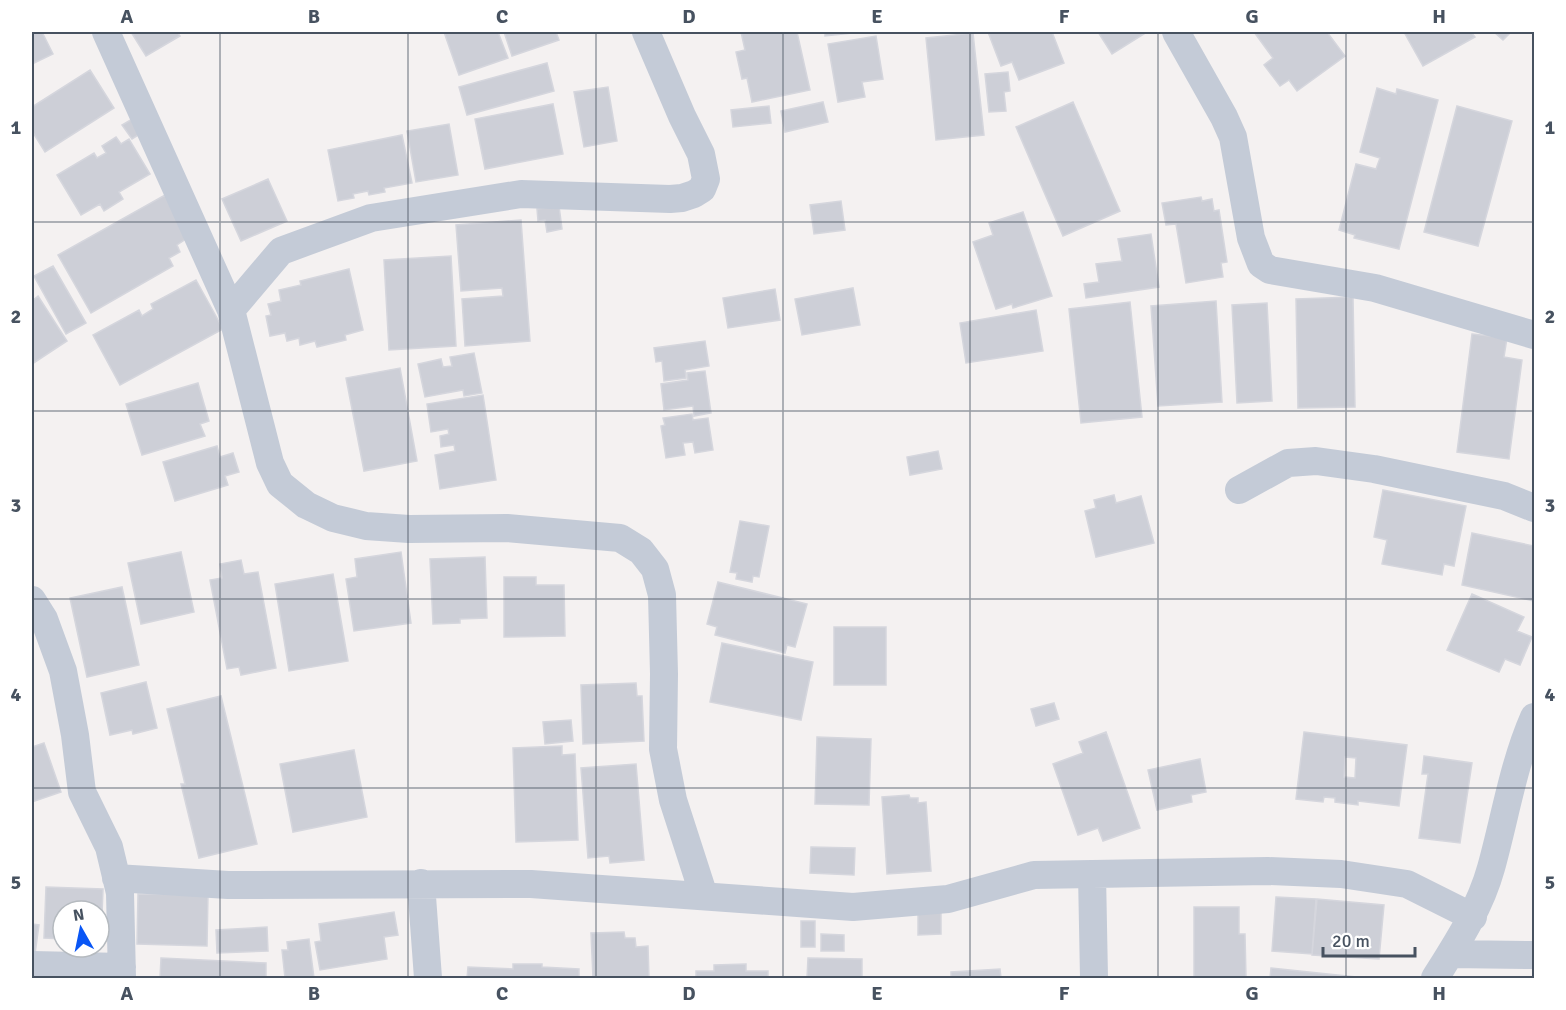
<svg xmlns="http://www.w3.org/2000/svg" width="1566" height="1010" viewBox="0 0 1566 1010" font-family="Signika,sans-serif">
<rect width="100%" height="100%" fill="#f4f1f1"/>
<path fill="#cdcfd7" stroke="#d5d6dd" stroke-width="1.5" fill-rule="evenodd" d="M32 32H42L53 54 32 64Z
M131 32H177L180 36 146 56Z
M444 32H498L508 58 459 75Z
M504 32H556L559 40 512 56Z
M741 32H797L810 90 752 102 747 78 742 79 736 52 745 50Z
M825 32H862L825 36Z
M988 32H1052L1064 63 1019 80 1012 62 1001 66Z
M1098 32H1147L1112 54Z
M1254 32H1327L1345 56 1297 91 1289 80 1280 86 1264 65 1273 58Z
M1404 32H1471L1475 37 1423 66Z
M1494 32H1511L1503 40Z
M973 33 984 135 936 140 926 38Z
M876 36 883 79 862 82 865 97 838 102 828 44Z
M547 63 554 91 467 115 459 87Z
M90 70 114 108 45 152 32 131V107Z
M1008 72 1010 91 1004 92 1006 111 989 112 985 74Z
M608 87 617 141 584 147 574 92Z
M1377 88 1396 94 1397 89 1438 100 1399 249 1354 238 1355 235 1339 230 1356 164 1376 169 1380 158 1360 152Z
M823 102 828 122 785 132 781 111Z
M1073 102 1120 211 1063 236 1016 127Z
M553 104 563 154 485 169 475 119Z
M769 106 771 123 733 127 731 110Z
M1457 106 1512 121 1478 246 1424 232Z
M139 115 148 129 132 139 122 125Z
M449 124 458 175 416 182 407 131Z
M402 135 412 183 384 188 385 192 369 195 368 191 353 194 354 198 338 201 328 150Z
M116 137 121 144 129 139 150 174 119 192 123 199 104 211 100 204 81 215 57 175 94 153 97 158 106 153 102 146Z
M268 179 287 221 241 241 222 199Z
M165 195 189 237 177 245 180 252 169 258 173 266 91 313 58 255Z
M1201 197 1202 201 1212 199 1214 211 1219 210 1227 262 1221 263 1223 277 1186 283 1176 224 1166 225 1162 203Z
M841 201 845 230 814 234 810 205Z
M559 206 562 229 547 232 545 220 538 221 537 209Z
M1023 212 1052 296 1013 308 1012 304 996 309 973 242 993 235 989 223Z
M521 220 530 341 465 346 462 299 503 296 502 288 461 291 456 225Z
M1151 234 1159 287 1086 298 1084 284 1099 282 1096 264 1122 261 1118 239Z
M451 256 456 346 389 350 384 260Z
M53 266 86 323 66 334 34 276Z
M349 269 363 330 345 335 346 340 317 347 315 341 300 345 299 338 287 341 285 333 270 336 266 316 271 315 268 304 281 301 279 290 301 285 300 281Z
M196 280 223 329 120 385 93 335 139 310 142 316 153 309 151 304Z
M853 288 860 325 802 335 795 299Z
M775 289 780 320 728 328 723 298Z
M38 296 67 341 32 364V301Z
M1353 297 1355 407 1298 408 1296 299Z
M1216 301 1222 402 1158 406 1151 306Z
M1130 302 1142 417 1081 423 1069 309Z
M1267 303 1272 401 1237 403 1232 305Z
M1036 310 1043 351 966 363 960 323Z
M1472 334 1507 338 1504 357 1522 360 1509 459 1457 452Z
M705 341 709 366 685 370 686 378 664 381 662 361 656 362 654 348Z
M474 353 482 393 464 396 463 390 425 397 418 364 441 359 443 367 452 366 450 357Z
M400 368 417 461 364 471 346 378Z
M705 371 711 413 694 416 693 406 664 410 661 384 688 380 687 373Z
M198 383 209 421 200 424 205 436 142 455 126 404Z
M483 395 496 480 440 489 435 455 455 451 454 445 441 447 440 436 449 434 448 429 431 432 427 404Z
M692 414 693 420 708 418 713 450 695 453 693 442 683 443 685 455 666 458 661 426 665 425 663 418Z
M217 446 220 457 233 453 239 472 225 476 228 485 175 501 163 462Z
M938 451 942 469 910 475 907 457Z
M1383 490 1466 506 1454 566 1444 564 1442 575 1382 564 1387 540 1374 537Z
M1114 495 1116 503 1141 496 1154 543 1096 557 1085 511 1096 508 1094 500Z
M740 521 769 526 759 577 753 576 752 582 736 579 737 573 730 572Z
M1472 533 1534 546V601L1462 585Z
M181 552 194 612 141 624 128 563Z
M401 552 411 623 354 631 346 579 357 577 355 559Z
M485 557 487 618 460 619V623L433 624 430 559Z
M241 560 244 574 258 572 276 668 241 675 239 667 227 669 210 580 222 578 220 564Z
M333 574 348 661 289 671 275 584Z
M504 577H536V585H564L565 636 504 637Z
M718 582 807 604 795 647 787 645 785 653 715 635 717 627 707 624Z
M122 587 139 665 87 677 70 598Z
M1472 594 1524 617 1517 631 1532 637 1520 665 1505 659 1499 672 1447 650Z
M834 627H886V685H834Z
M722 643 813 662 801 720 710 702Z
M146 682 157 728 133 734 132 730 110 735 101 693Z
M636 683 637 696H642L644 741 583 744 581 685Z
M221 696 257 844 199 858 181 784H185L167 709Z
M1054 703 1059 719 1036 726 1031 709Z
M571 720 573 741 545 744 543 722Z
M1106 732 1140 828 1103 841 1098 828 1078 835 1053 764 1083 753 1079 742Z
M1304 732 1407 745 1399 806 1358 801V805L1335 802V798L1324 797 1323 802 1296 799ZM1345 757 1356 758 1355 778 1344 777Z
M817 737 871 739 869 805 815 804Z
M44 743 61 792 32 802V747Z
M562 746V755L575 754 578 840 516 842 513 748Z
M354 750 367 817 293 832 280 764Z
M1424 756 1472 763 1460 843 1419 838 1428 774H1422Z
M1200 759 1206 792 1191 795 1192 802 1157 810 1148 770Z
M636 764 644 860 610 863 609 856 588 858 581 768Z
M909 795 910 798H918V803L926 802 931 871 887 874 882 797Z
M811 847 855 848 854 875 810 873Z
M46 887 103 889 101 941H99V911H63V939L44 938Z
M138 894 208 895 207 946 137 944Z
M1276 897 1316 899 1312 954 1272 951Z
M1317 899 1384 905 1379 959 1312 955Z
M1194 907H1239V934H1245L1246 978H1194Z
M918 910H941V934L918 935Z
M394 912 398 935 384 937 387 959 320 970 315 942 321 941 319 924Z
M801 921H815V947H801Z
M32 924 39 925 35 954 32 953Z
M267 927 268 951 217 953 216 930Z
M624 932 625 938H635L636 947 648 946 649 978H593L591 933Z
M821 934 844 935V951H821Z
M309 939 314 978H285L282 950H288L287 942Z
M161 958 266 963V978H160Z
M808 958 862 959V978H807Z
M513 964H542V967L579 969V978H467L468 967 513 969Z
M746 964V971H768V978H696V971H714V965Z
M1271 968 1366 978H1270Z
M1000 969 1001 978H951V972Z"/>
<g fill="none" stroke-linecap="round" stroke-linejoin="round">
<path stroke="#c4cbd7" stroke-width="28" d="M106 32 231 310 270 463 280 484 306 505 333 518 366 526 409 529 507 528 620 538 641 551 655 569 662 595 664 674 663 749 673 800 704 896
M1176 32 1224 117 1233 137 1251 238 1261 264 1270 270 1375 288 1534 335
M231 310 281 251 371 218 521 194 670 199 682 198 694 194 702 189 706 179 701 154 682 116 646 32
M1239 490 1288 463 1316 461 1374 469 1504 496 1534 508
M32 600 44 619 63 671 75 735 82 792 109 847 120 893 122 978
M1092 874 1094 978
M116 878 228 885 531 884 853 907 948 899 1034 875 1268 871 1341 874 1407 884 1473 917
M421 883 428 978
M1450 954 1534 955
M32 965 122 967
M1435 978C1457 943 1480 908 1491 868 1505 818 1513 765 1534 717"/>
</g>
<path fill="none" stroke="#475260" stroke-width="1.5" stroke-opacity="0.55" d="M220 32V978M408 32V978M596 32V978M783 32V978M970 32V978M1158 32V978M1346 32V978M32 222H1534M32 411H1534M32 599H1534M32 788H1534"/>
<rect width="1566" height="1010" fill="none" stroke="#ffffff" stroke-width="66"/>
<g transform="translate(81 929) rotate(351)"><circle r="28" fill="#ffffff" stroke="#b5babf" stroke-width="1.5"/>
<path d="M0-4.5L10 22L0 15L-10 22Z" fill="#0956f5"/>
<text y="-9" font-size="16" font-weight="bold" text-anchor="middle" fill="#475260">N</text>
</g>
<path d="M1323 947v9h92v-9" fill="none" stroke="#475260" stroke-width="3"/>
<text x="1332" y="947" font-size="18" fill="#475260" stroke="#ffffff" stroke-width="4.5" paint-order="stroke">20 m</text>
<rect x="33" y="33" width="1500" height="944" fill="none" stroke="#475260" stroke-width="2"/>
<g font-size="20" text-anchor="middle" font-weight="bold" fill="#475260">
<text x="127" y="23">A</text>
<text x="314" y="23">B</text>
<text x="502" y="23">C</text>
<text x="689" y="23">D</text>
<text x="877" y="23">E</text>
<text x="1064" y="23">F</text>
<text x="1252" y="23">G</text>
<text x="1439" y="23">H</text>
<text x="16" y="134">1</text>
<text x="1550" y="134">1</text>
<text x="16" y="323">2</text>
<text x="1550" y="323">2</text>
<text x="16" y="512">3</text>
<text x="1550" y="512">3</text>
<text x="16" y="701">4</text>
<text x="1550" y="701">4</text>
<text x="16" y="889">5</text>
<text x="1550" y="889">5</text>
<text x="127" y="1000">A</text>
<text x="314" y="1000">B</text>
<text x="502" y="1000">C</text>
<text x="689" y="1000">D</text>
<text x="877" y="1000">E</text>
<text x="1064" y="1000">F</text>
<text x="1252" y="1000">G</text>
<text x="1439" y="1000">H</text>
</g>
</svg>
